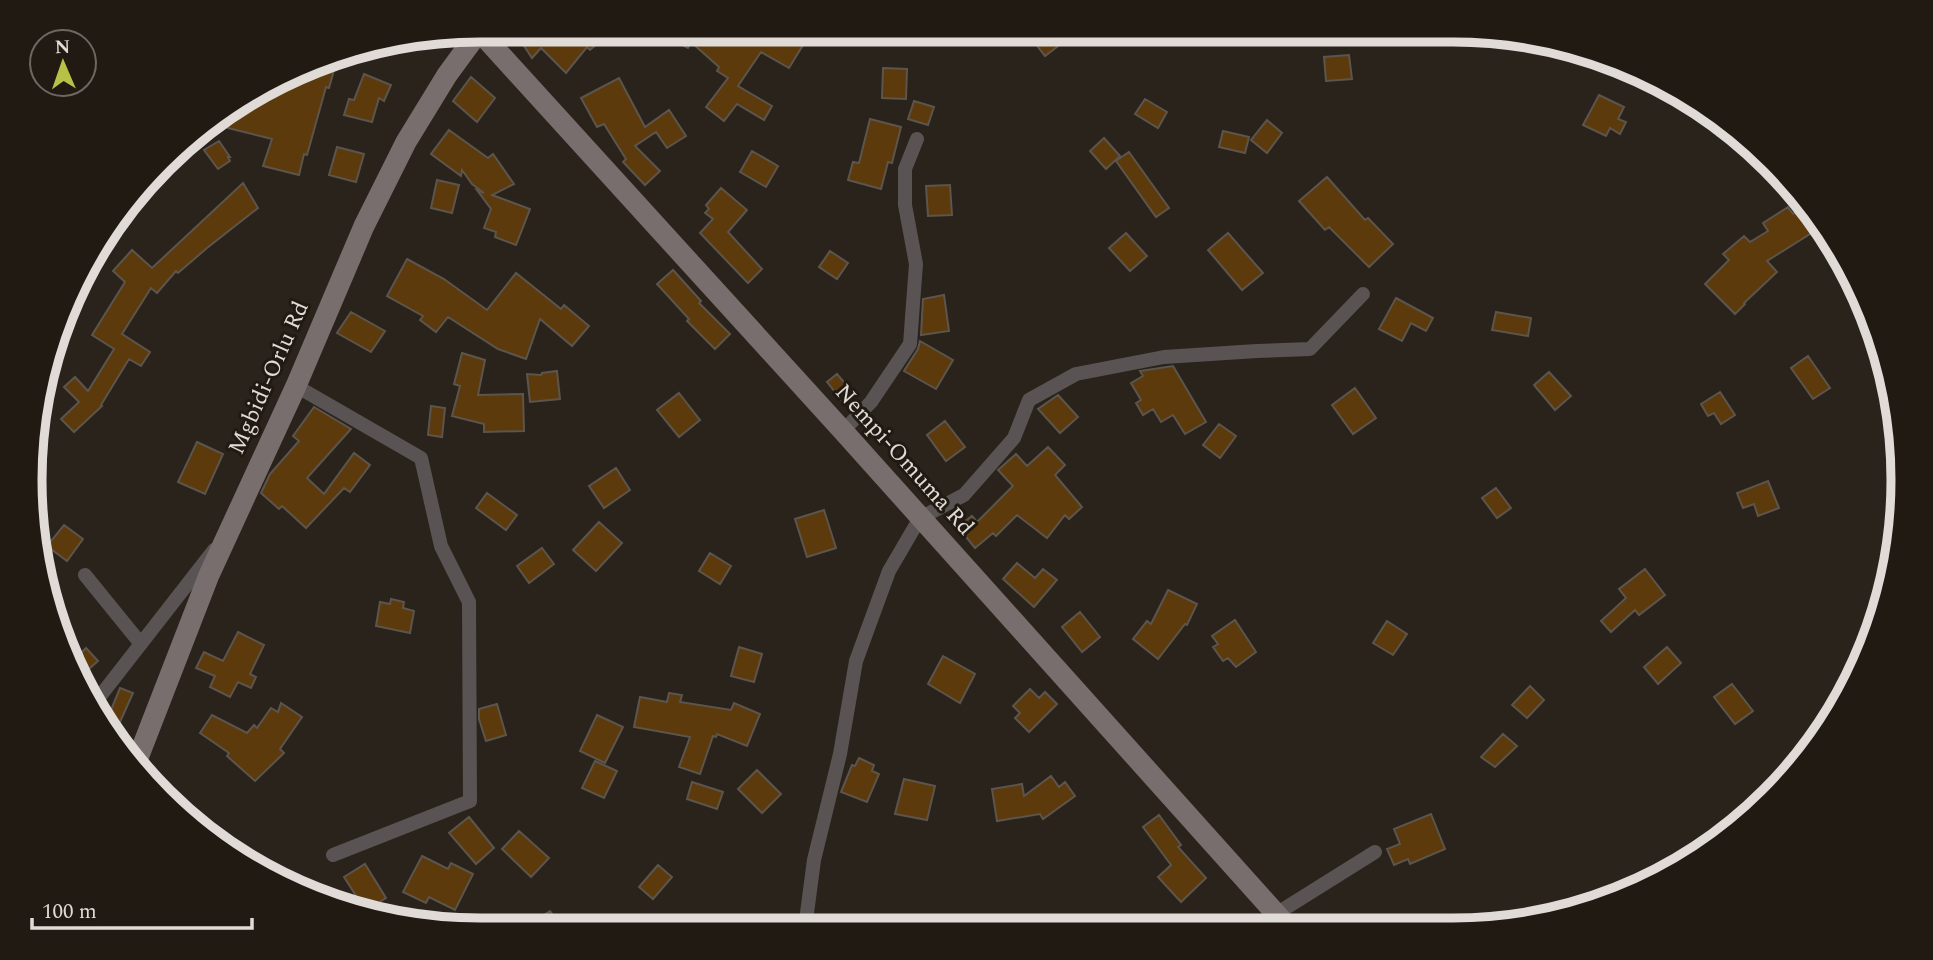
<svg xmlns="http://www.w3.org/2000/svg" width="1933" height="960" viewBox="0 0 1933 960" font-family="Spectral,serif">
<rect width="100%" height="100%" fill="#2a231c"/>
<path fill="#5c3a0b" stroke="#5c554d" stroke-width="2" d="M522 30H558L565 36 572 30H600L606 36 590 50 587 47 566 73 541 48 532 58 517 35Z
M672 30H718L727 42 734 30H755L770 44 779 31 803 45 789 68 761 52 738 86 772 106 764 120 737 104 724 121 706 107 728 78 717 71 719 67 691 42 688 48 668 38Z
M1025 30H1079L1045 56Z
M1349 55 1352 79 1326 81 1324 57Z
M314 65 334 70 329 88 326 87 307 155 304 154 299 175 263 166 272 139 228 128 234 108Z
M883 68 907 69 906 99 882 98Z
M364 74 391 85 384 101 379 98 372 122 344 115 349 99 354 100Z
M471 77 495 98 477 122 453 101Z
M619 78 645 127 669 110 686 136 667 148 656 132 635 146 660 171 645 185 623 162 626 159 604 124 597 127 581 98Z
M1599 95 1624 107 1618 119 1626 122 1620 134 1610 128 1606 136 1583 125Z
M1145 99 1167 112 1158 128 1135 114Z
M914 101 934 107 928 125 908 119Z
M870 119 901 127 892 163 888 162 881 189 848 180 853 162 859 163Z
M1267 120 1282 133 1267 153 1251 140Z
M449 130 488 158 493 154 514 184 492 195 530 209 516 245 495 237 496 232 484 228 491 209 477 190 484 193 472 184 462 170 461 176 431 154Z
M1223 131 1249 137 1245 153 1219 147Z
M1104 138 1120 156 1106 169 1090 151Z
M219 141 230 157H228L230 161 218 169 204 150Z
M337 147 364 154 356 182 329 175Z
M752 151 778 166 766 187 740 172Z
M1129 152 1169 208 1156 217 1116 161Z
M1327 177 1365 220 1368 218 1393 244 1369 267 1329 227 1325 230 1299 201Z
M437 180 459 185 452 213 431 208Z
M243 183 258 208 207 248 178 273 176 271 157 293 151 288 122 334 150 352 141 366 129 359 101 405 102 406 74 432 61 419 79 402 64 387 75 377 88 391 114 349 92 335 125 282 113 271 132 250 152 268Z
M950 185 952 215 928 216 926 186Z
M721 188 747 210 728 232 762 269 748 283 700 233 713 219 705 213 709 209 706 205Z
M1805 206 1818 229 1767 261 1777 272 1744 303 1745 304 1735 314 1705 284 1729 260 1723 254 1744 236 1750 242 1768 231 1763 223 1788 207 1793 214Z
M1126 233 1147 256 1130 271 1109 248Z
M1228 233 1263 273 1242 290 1208 250Z
M830 251 848 263 837 279 819 267Z
M407 259 444 279 487 310 516 273 561 309 564 305 589 326 572 346 540 319 526 359 498 349 448 317 436 332 420 320 423 316 387 296Z
M673 270 701 301 699 303 730 334 715 349 687 321 689 319 657 284Z
M944 295 949 331 921 335 923 299Z
M1396 298 1433 318 1426 331 1411 323 1402 341 1379 329Z
M351 312 385 331 371 352 337 333Z
M1496 312 1531 318 1528 336 1492 330Z
M920 341 953 360 936 389 904 371 918 349Z
M462 353 485 360 478 395 523 394 524 431 484 432V424L452 416 460 386 454 384Z
M1808 356 1830 388 1813 399 1791 368Z
M1173 366 1206 422 1185 434 1173 415 1161 422 1153 409 1143 415 1136 403 1141 400 1131 383 1143 376 1140 371Z
M557 371 560 399 530 402 527 374 541 375 542 373Z
M1549 372 1571 396 1555 410 1534 385Z
M837 374 853 393 843 402 827 382Z
M1355 388 1376 418 1353 434 1332 405Z
M1720 392 1735 415 1721 424 1714 413 1708 416 1701 404Z
M679 393 700 420 679 437 657 410Z
M1058 395 1078 417 1060 433 1038 409Z
M431 406 445 408 442 437 428 435Z
M314 407 351 429 307 478 324 494 354 453 370 465 350 492 344 488 306 528 282 506 279 509 261 493 270 474 299 441 293 436Z
M945 421 965 447 946 461 927 435Z
M1219 424 1236 436 1220 458 1203 445Z
M197 442 223 454 205 494 178 482Z
M1048 447 1065 465 1055 475 1082 507 1069 519 1065 515 1047 538 1017 515 996 536 993 533 975 548 958 527 972 516 977 522 1013 486 998 470 1016 454 1027 466Z
M616 468 630 490 604 508 589 486Z
M1768 481 1779 508 1758 516 1754 504 1743 508 1737 493Z
M1496 488 1511 508 1497 518 1482 498Z
M487 493 517 515 506 530 476 508Z
M824 510 836 548 807 557 795 519Z
M599 522 622 543 596 571 573 550Z
M64 525 83 539 67 561 47 546Z
M542 548 554 564 529 583 517 566Z
M710 553 731 566 720 584 699 571Z
M1017 563 1035 578 1043 569 1057 580 1034 607 1003 579Z
M1645 569 1665 595 1639 615 1635 610 1611 632 1601 621 1626 598 1619 589Z
M1168 590 1197 604 1187 625 1185 624 1158 659 1133 639 1147 621 1151 624Z
M391 599 404 602 403 608 414 611 410 633 376 626 380 602 390 604Z
M1080 612 1100 637 1082 652 1062 627Z
M1235 620 1256 652 1236 667 1228 658 1223 661 1213 647 1218 644 1212 636Z
M1387 621 1407 634 1393 655 1373 643Z
M238 632 264 645 250 674 256 677 251 688 238 682 230 697 210 687 215 676 196 668 204 652 223 661Z
M739 647 762 654 754 682 731 676Z
M1667 647 1681 663 1658 684 1644 667Z
M86 648 98 661 80 677 73 669 71 663Z
M943 656 975 674 960 703 928 684Z
M1732 684 1753 711 1735 724 1714 697Z
M1530 686 1544 700 1527 718 1512 705Z
M120 688 133 693 115 733 102 716 106 709 111 710Z
M1030 689 1039 698 1045 692 1057 704 1029 732 1015 718 1020 713 1013 706Z
M669 693 682 695 680 702 731 710 734 703 760 714 747 746 717 734 716 737 713 736 700 774 679 767 690 737 634 727 640 697 667 702Z
M281 703 302 717 280 749 284 753 255 781 227 756 229 753 200 733 212 715 247 733 254 725 257 728 271 708 278 712Z
M497 704 506 735 486 741 479 719V709Z
M597 715 623 727 605 763 580 751Z
M1503 734 1517 746 1495 767 1481 757Z
M859 758 874 765 872 771 879 774 867 802 841 792 852 765 855 766Z
M595 761 617 771 604 798 582 788Z
M757 770 781 794 762 813 738 789Z
M1051 776 1059 787 1065 782 1075 796 1043 819 1040 814 997 821 992 789 1022 784 1024 796Z
M904 779 935 786 927 820 895 814Z
M692 782 723 792 717 809 687 799Z
M1431 814 1445 849 1410 864 1408 859 1394 865 1387 849 1400 844 1394 829Z
M1159 815 1181 845 1178 847 1206 878 1181 902 1158 877 1171 865 1143 827Z
M469 817 494 848 476 864 449 833Z
M519 831 549 858 531 877 502 849Z
M422 856 448 869 451 863 473 874 455 910 429 897 426 903 403 892Z
M365 864 386 898 370 908 362 905 344 877Z
M658 865 672 877 653 899 639 887Z
M550 911 563 929H523Z"/>
<g fill="none" stroke-linecap="round" stroke-linejoin="round">
<path stroke="#595453" stroke-width="14" d="M296 386 421 458 441 546 469 602 470 801 333 855
M843 431 871 402 910 344 916 264 905 205V169L917 139
M85 575 141 644
M94 704 214 550
M1276 914 1375 852
M805 928 814 860 840 754 856 661 889 571 920 518 964 495 1014 438 1029 400 1076 374 1164 357 1257 351 1310 349 1363 294"/>
<path stroke="#776e6d" stroke-width="21" d="M479 31 843 431 1288 927
M136 763 209 575 296 386 364 226 406 142 447 75 480 30"/>
</g>
<g text-anchor="middle" dominant-baseline="central" stroke-width="6" stroke-linejoin="round" paint-order="stroke">
<g font-size="23" fill="#e0dbd7" stroke="#201a13">
<text transform="translate(269 378) rotate(-66)">Mgbidi-Orlu Rd</text>
<text transform="translate(904 460) rotate(48)">Nempi-Omuma Rd</text>
</g>
</g>
<path d="M0 0H1933V960H0ZM480 42H1453A438 438 0 0 1 1891 480V480A438 438 0 0 1 1453 918H480A438 438 0 0 1 42 480V480A438 438 0 0 1 480 42Z" fill="#201a13" fill-rule="evenodd"/>
<path fill="none" stroke="#e0dbd7" stroke-width="9" d="M480 42H1453A438 438 0 0 1 1891 480V480A438 438 0 0 1 1453 918H480A438 438 0 0 1 42 480V480A438 438 0 0 1 480 42Z"/>
<g transform="translate(63 63) rotate(358)"><circle r="33" fill="#201a13" stroke="#6d6761" stroke-width="2"/>
<path d="M0-5L12 26L0 18L-12 26Z" fill="#b8c147"/>
<text y="-10" font-size="19" font-weight="bold" text-anchor="middle" fill="#e0dbd7">N</text>
</g>
<path d="M32 918v10h220v-10" fill="none" stroke="#e0dbd7" stroke-width="3.5"/>
<text x="42" y="918" font-size="21" fill="#e0dbd7" stroke="#201a13" stroke-width="5" paint-order="stroke">100 m</text>
</svg>
